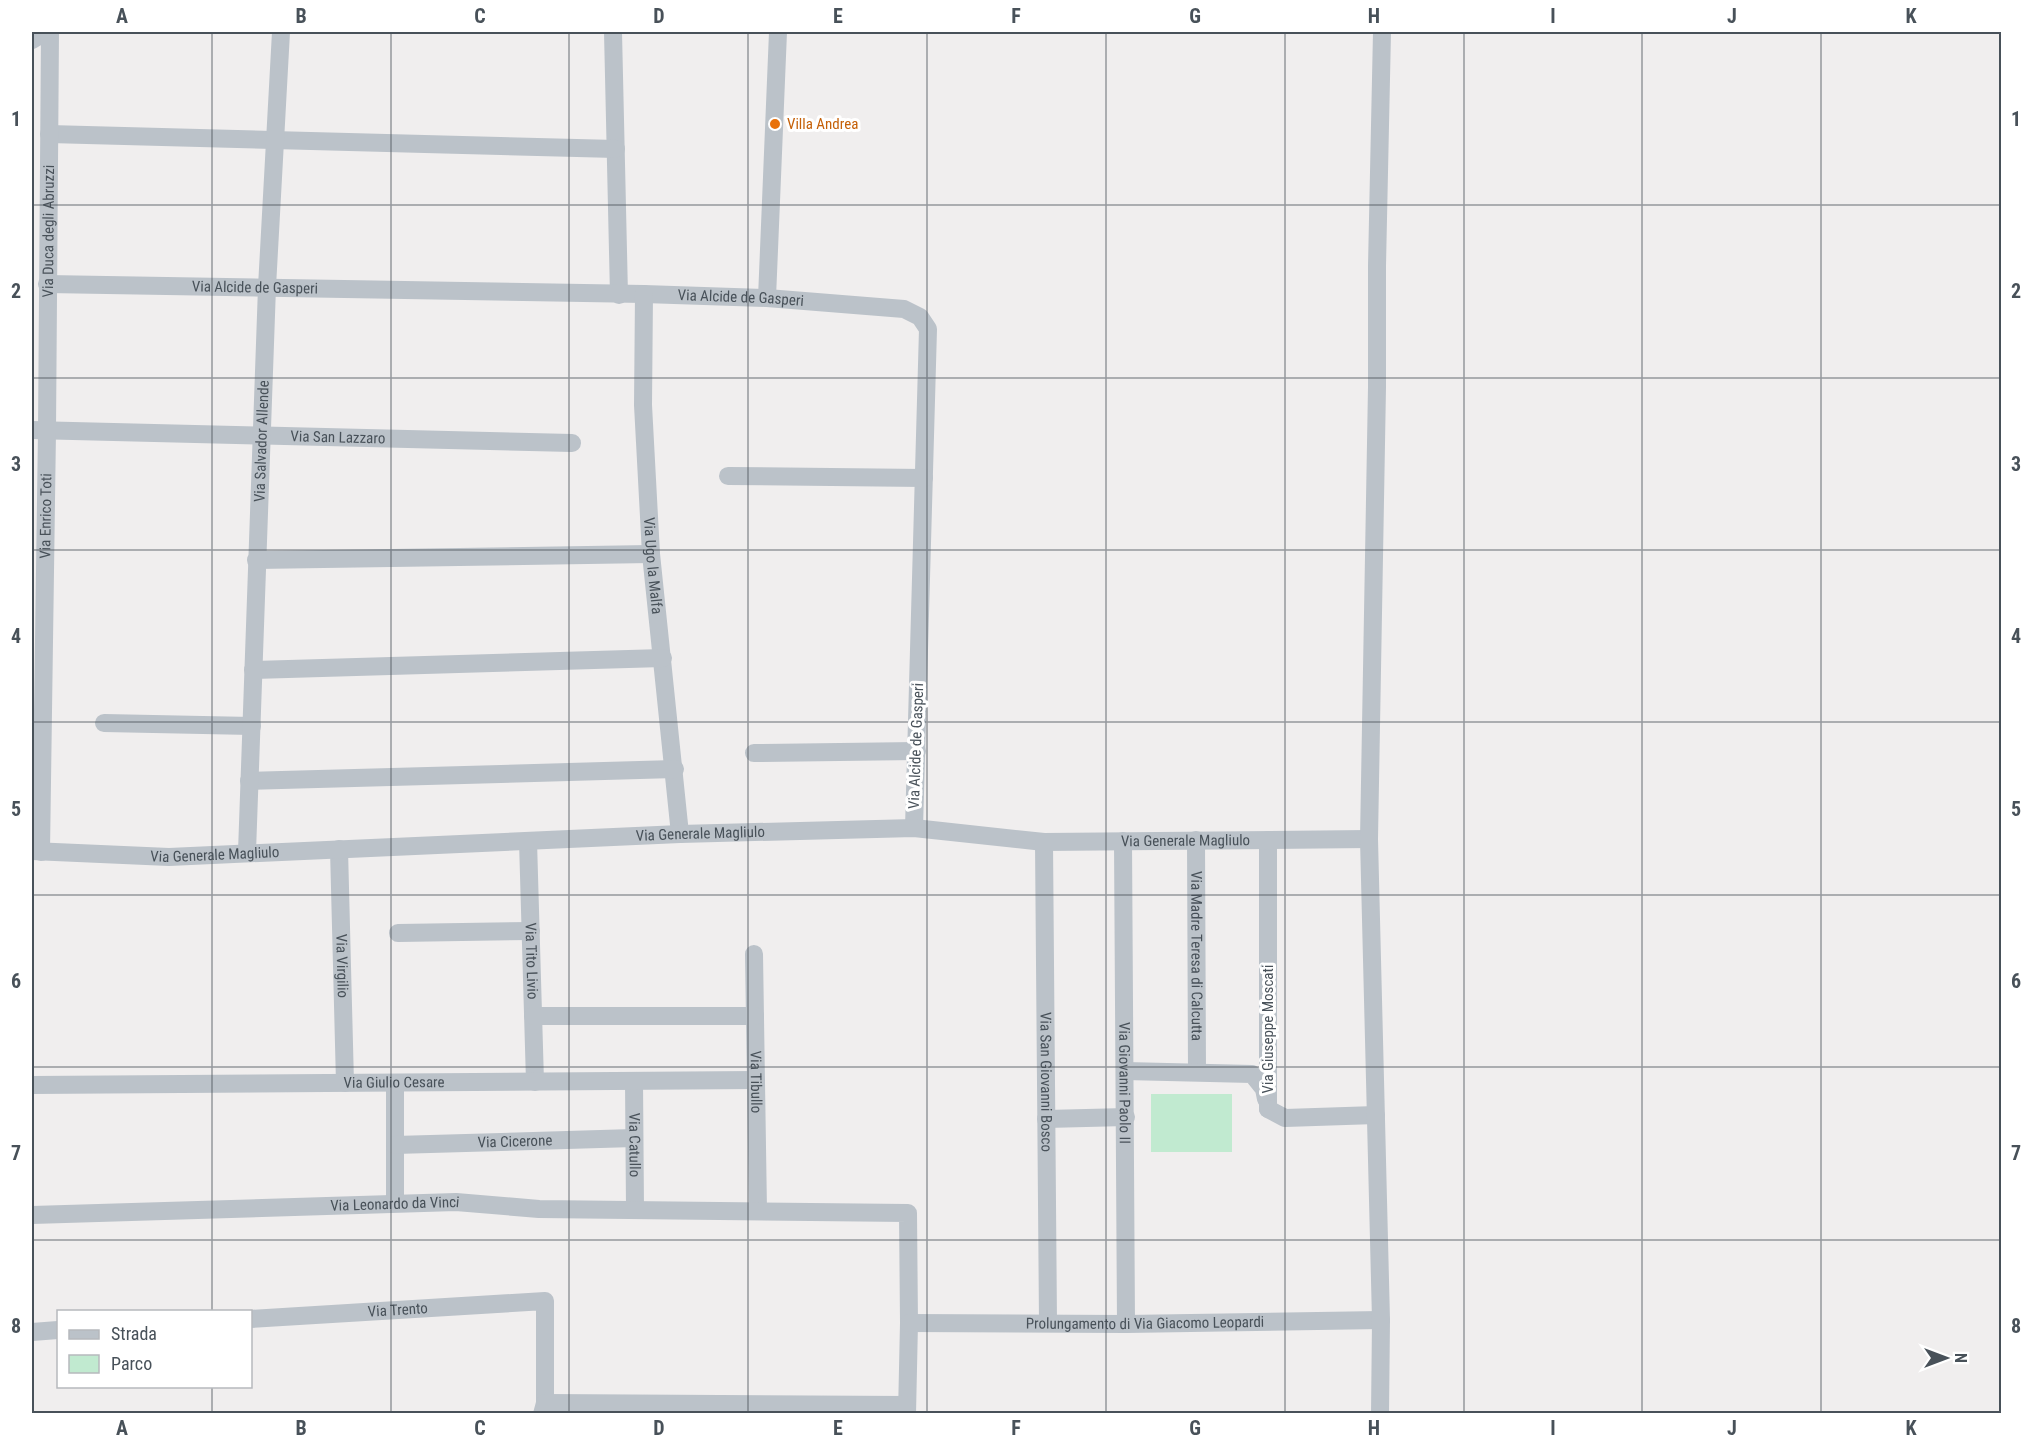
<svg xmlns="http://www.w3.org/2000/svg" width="2033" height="1445" viewBox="0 0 2033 1445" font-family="'Roboto Condensed',sans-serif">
<rect width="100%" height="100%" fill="#f0eeee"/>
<path fill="#c1ead0" d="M1151 1094H1232V1152H1151Z"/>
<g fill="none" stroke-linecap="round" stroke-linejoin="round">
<g stroke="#bbc2c9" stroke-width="18">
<path d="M613 32 619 295"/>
<path d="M32 40 45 32"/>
<path d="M49 134 616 149"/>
<path id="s1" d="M47 284 644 294 767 298 904 309 920 317 928 329 914 828"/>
<path id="s2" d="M644 294 643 405 651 554 680 834"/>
<path d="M767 298 778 32"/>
<path id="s3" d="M32 430 572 443"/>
<path d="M728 476 924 478"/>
<path d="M256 560 651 554"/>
<path d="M253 670 663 658"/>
<path d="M104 723 252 726"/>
<path d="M754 753 917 751"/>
<path d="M249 781 675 769"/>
<path id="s4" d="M1196 840 1197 1072"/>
<path d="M1268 840V1109"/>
<path id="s5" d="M528 841 535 1082"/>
<path id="s6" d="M1123 841 1126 1324"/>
<path id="s7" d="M1044 842 1048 1323"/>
<path id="s8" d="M339 849 345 1083"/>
<path id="s9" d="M32 851 169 857 680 834 914 828 1044 842 1369 839"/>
<path id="s10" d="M41 852 47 431 50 32"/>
<path id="s11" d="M247 852 267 287 281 32"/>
<path d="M398 933 531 931"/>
<path id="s12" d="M754 954 758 1211"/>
<path d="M533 1016H755"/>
<path d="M1125 1071 1252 1074 1264 1089 1266 1099"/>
<path id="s13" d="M634 1081 635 1209"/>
<path d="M395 1083V1203"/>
<path id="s14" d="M32 1085 756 1080"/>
<path d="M1268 1109 1285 1118 1376 1115"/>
<path d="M1046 1119 1126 1117"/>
<path id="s15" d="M395 1145 634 1138"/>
<path id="s16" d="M32 1215 456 1202 539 1209 908 1213 909 1323 907 1414"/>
<path id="s17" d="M250 1319 545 1301V1403"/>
<path id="s18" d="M909 1323 1126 1324 1381 1320"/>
<path d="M32 1332 58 1330"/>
<path d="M542 1414 545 1403 907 1405"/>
<path d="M1380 1414 1381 1320 1369 839 1377 387V266L1382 32"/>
</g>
</g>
<path fill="none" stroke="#485159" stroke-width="1.5" stroke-opacity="0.55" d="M212 32V1312M391 32V1414M569 32V1414M748 32V1414M927 32V1414M1106 32V1414M1285 32V1414M1464 32V1414M1642 32V1414M1821 32V1414M32 205H2002M32 378H2002M32 550H2002M32 722H2002M32 895H2002M32 1067H2002M32 1240H2002M212 1386V1414"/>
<circle fill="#e8710a" stroke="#fff" stroke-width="2" cx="775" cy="124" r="6"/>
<g text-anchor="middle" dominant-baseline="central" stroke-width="6" stroke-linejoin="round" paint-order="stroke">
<g font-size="15" fill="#c56008" stroke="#fff" text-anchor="start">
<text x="787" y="124">Villa Andrea</text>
</g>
<g font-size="15" fill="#485159" stroke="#fff">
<text stroke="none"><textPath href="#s10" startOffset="621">Via Duca degli Abruzzi</textPath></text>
<text stroke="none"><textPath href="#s1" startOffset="208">Via Alcide de Gasperi</textPath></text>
<text stroke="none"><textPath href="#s1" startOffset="694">Via Alcide de Gasperi</textPath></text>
<text stroke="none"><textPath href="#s3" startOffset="306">Via San Lazzaro</textPath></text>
<text stroke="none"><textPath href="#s11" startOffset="411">Via Salvador Allende</textPath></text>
<text stroke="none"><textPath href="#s10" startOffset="336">Via Enrico Toti</textPath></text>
<text stroke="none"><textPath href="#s2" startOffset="272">Via Ugo la Malfa</textPath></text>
<text transform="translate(916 746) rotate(-88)">Via Alcide de Gasperi</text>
<text stroke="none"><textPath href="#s9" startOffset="669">Via Generale Magliulo</textPath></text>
<text stroke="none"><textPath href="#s9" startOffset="1155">Via Generale Magliulo</textPath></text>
<text stroke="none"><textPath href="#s9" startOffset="183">Via Generale Magliulo</textPath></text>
<text stroke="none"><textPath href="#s4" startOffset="116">Via Madre Teresa di Calcutta</textPath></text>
<text stroke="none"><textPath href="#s5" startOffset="120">Via Tito Livio</textPath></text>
<text stroke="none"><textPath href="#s8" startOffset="117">Via Virgilio</textPath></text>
<text transform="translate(1268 1029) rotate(-90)">Via Giuseppe Moscati</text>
<text stroke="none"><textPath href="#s12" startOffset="128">Via Tibullo</textPath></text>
<text stroke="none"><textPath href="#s7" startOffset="240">Via San Giovanni Bosco</textPath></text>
<text stroke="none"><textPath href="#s14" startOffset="362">Via Giulio Cesare</textPath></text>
<text stroke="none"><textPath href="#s6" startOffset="242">Via Giovanni Paolo II</textPath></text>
<text stroke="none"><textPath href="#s15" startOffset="120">Via Cicerone</textPath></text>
<text stroke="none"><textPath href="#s13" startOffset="64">Via Catullo</textPath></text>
<text stroke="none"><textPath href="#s16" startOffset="363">Via Leonardo da Vinci</textPath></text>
<text stroke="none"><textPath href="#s17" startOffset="148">Via Trento</textPath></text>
<text stroke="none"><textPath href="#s18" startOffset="236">Prolungamento di Via Giacomo Leopardi</textPath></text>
</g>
</g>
<rect width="2033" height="1445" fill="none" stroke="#ffffff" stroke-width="66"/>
<rect x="57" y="1310" width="195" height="78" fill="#ffffff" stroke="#b6b9bd" stroke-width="1.5"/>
<rect x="69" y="1330" width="30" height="9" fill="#bbc2c9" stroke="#b6b9bd" stroke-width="1.5"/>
<text x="111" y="1340" font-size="18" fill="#485159">Strada</text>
<rect x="69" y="1355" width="30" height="18" fill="#c1ead0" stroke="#b6b9bd" stroke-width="1.5"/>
<text x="111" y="1370" font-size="18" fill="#485159">Parco</text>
<g transform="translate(1946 1358) rotate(90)" stroke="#ffffff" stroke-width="4.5" paint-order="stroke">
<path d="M0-4.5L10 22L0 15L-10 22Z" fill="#485159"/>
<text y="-9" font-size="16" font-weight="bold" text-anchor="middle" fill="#485159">N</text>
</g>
<rect x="33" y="33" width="1967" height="1379" fill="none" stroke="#485159" stroke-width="2"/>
<g font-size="20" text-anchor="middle" font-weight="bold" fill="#485159">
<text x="122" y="23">A</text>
<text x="301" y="23">B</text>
<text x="480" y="23">C</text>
<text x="659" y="23">D</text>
<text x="838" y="23">E</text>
<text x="1016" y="23">F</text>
<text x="1195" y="23">G</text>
<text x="1374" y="23">H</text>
<text x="1553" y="23">I</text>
<text x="1732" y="23">J</text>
<text x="1911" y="23">K</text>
<text x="16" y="126">1</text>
<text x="2016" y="126">1</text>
<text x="16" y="298">2</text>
<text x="2016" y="298">2</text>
<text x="16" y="471">3</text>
<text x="2016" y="471">3</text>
<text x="16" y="643">4</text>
<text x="2016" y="643">4</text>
<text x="16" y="816">5</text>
<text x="2016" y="816">5</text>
<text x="16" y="988">6</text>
<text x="2016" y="988">6</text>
<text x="16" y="1160">7</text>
<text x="2016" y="1160">7</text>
<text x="16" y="1333">8</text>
<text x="2016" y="1333">8</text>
<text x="122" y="1435">A</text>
<text x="301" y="1435">B</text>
<text x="480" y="1435">C</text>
<text x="659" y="1435">D</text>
<text x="838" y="1435">E</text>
<text x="1016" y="1435">F</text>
<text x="1195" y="1435">G</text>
<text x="1374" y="1435">H</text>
<text x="1553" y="1435">I</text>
<text x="1732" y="1435">J</text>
<text x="1911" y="1435">K</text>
</g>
</svg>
